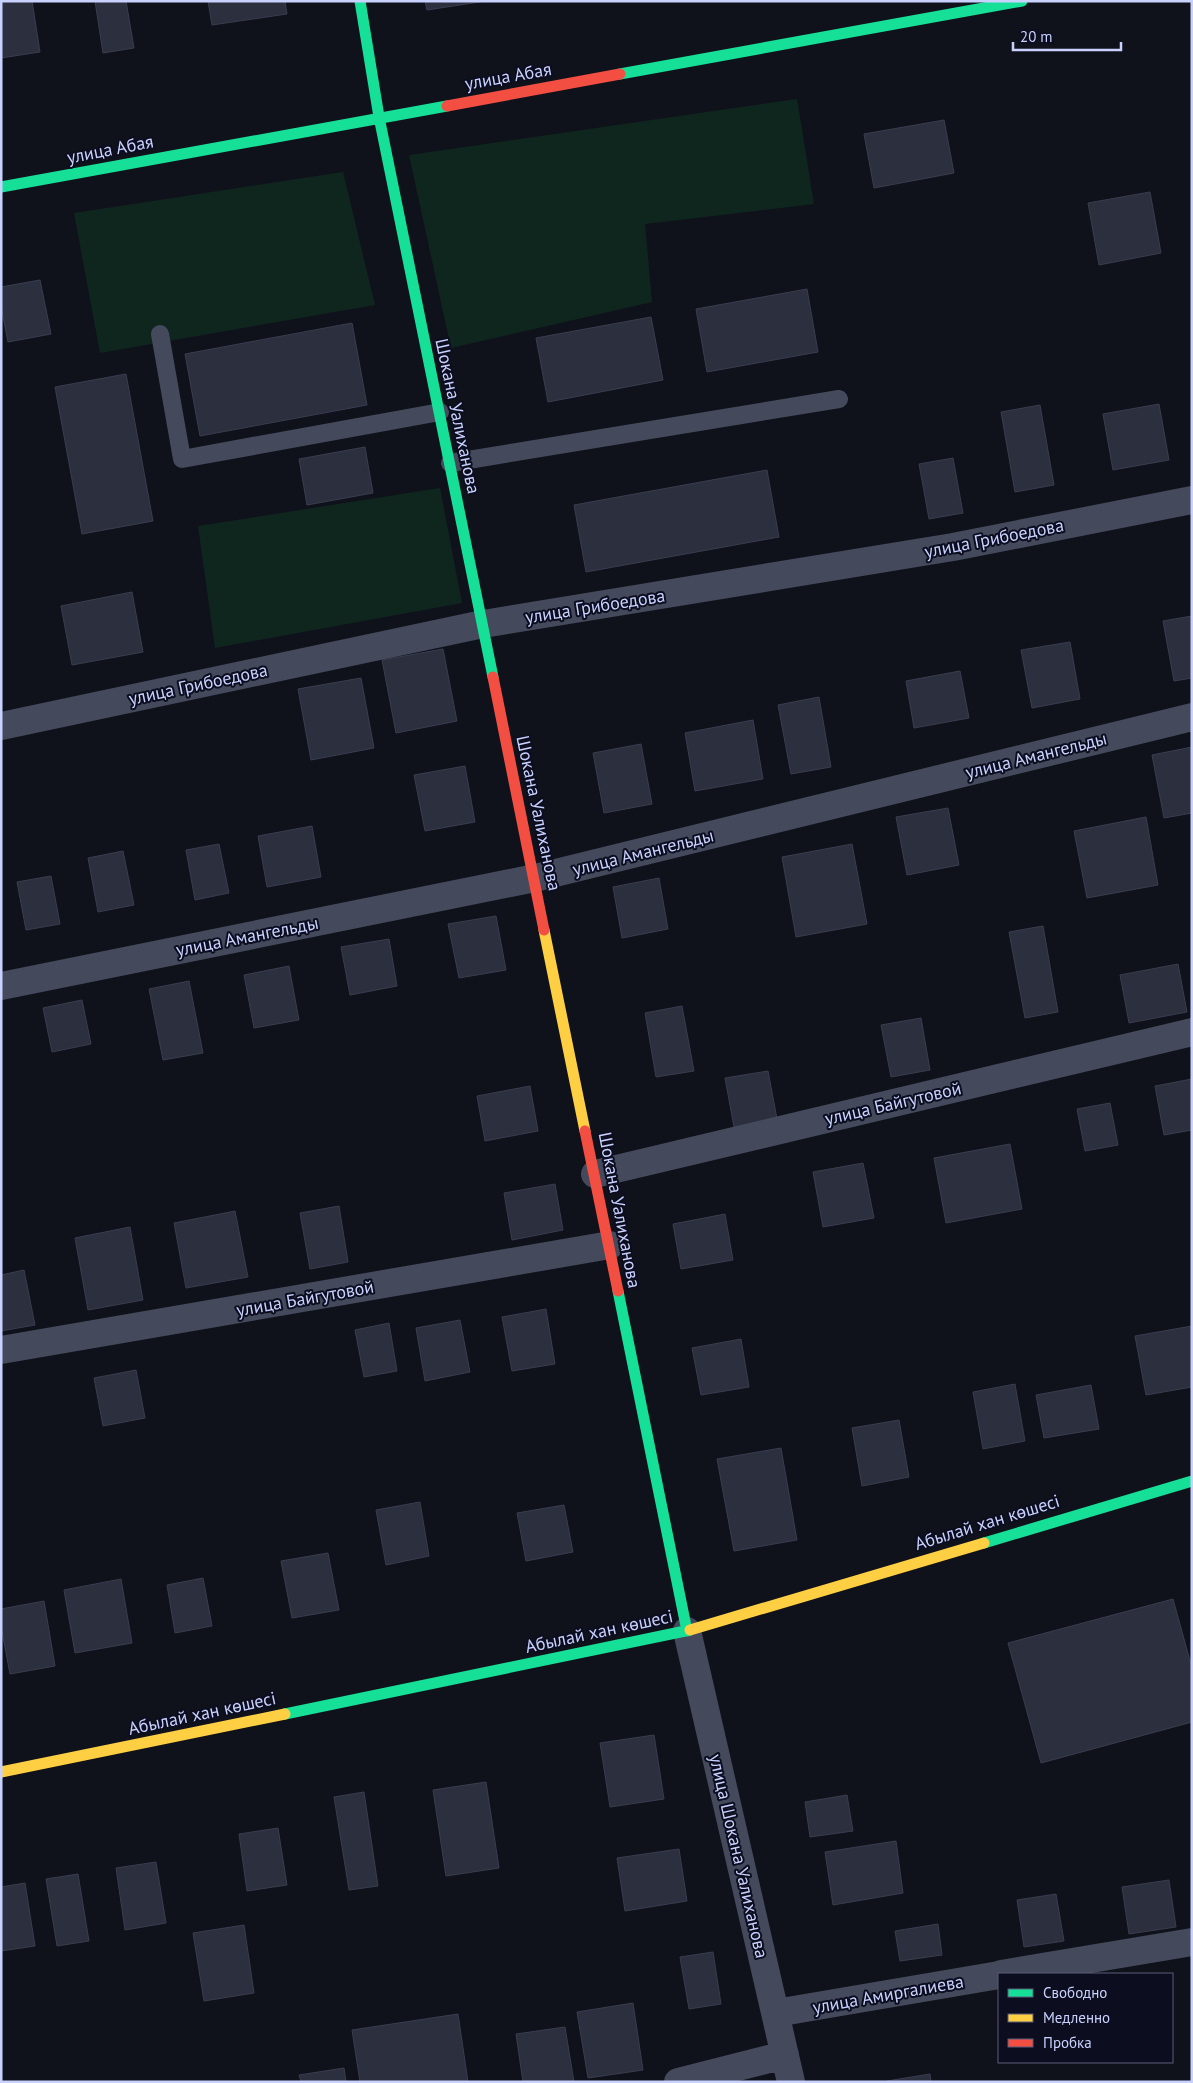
<svg xmlns="http://www.w3.org/2000/svg" width="1193" height="2083" viewBox="0 0 1193 2083" font-family="'PT Sans',sans-serif">
<rect width="100%" height="100%" fill="#10121b"/>
<path fill="#0f261f" d="M797 99 814 204 645 224 652 302 451 348 409 155Z
M343 172 375 305 100 353 74 213Z
M440 488 462 603 215 648 198 526Z"/>
<path fill="#2c2f3e" stroke="#3a3d4f" d="M1 1H32L40 52 1 58Z
M95 1H126L134 48 103 53Z
M208 1H285L287 14 212 25Z
M425 1H486L427 10Z
M944 120 954 173 874 188 864 134Z
M1150 192 1161 253 1099 265 1088 203Z
M40 280 51 334 8 342 1 306V287Z
M807 289 818 352 707 372 696 309Z
M651 317 663 380 548 402 536 338Z
M352 323 367 405 200 436 185 354Z
M126 374 153 521 82 534 55 387Z
M1159 404 1169 460 1113 470 1103 414Z
M1040 405 1054 485 1015 492 1001 412Z
M365 447 373 493 307 505 299 459Z
M953 458 963 513 929 519 919 464Z
M767 470 779 537 586 572 574 505Z
M132 592 143 652 72 665 61 606Z
M1192 616V678L1174 681 1163 621Z
M1070 642 1080 699 1032 708 1021 650Z
M443 649 457 721 396 733 382 660Z
M960 671 969 718 914 728 906 681Z
M361 678 374 748 311 760 298 689Z
M819 697 831 767 791 774 778 705Z
M753 720 763 779 695 791 685 733Z
M641 744 652 804 604 813 593 753Z
M1192 747V813L1164 818 1152 755Z
M465 766 475 822 425 831 414 775Z
M948 808 959 865 907 875 896 817Z
M1146 817 1158 885 1087 898 1074 831Z
M312 826 321 877 267 887 258 836Z
M219 844 229 893 195 900 186 850Z
M852 844 867 924 796 937 782 857Z
M123 851 134 905 98 912 88 858Z
M51 876 60 924 26 930 17 882Z
M659 878 668 929 622 938 613 887Z
M496 916 506 970 459 978 448 924Z
M1043 926 1058 1012 1025 1018 1009 932Z
M389 939 397 986 350 995 341 947Z
M1178 964 1187 1012 1129 1023 1120 975Z
M289 966 299 1020 254 1028 244 975Z
M189 981 203 1053 163 1060 149 989Z
M82 1000 91 1044 52 1052 43 1008Z
M682 1006 694 1071 656 1077 645 1013Z
M921 1018 930 1070 891 1077 881 1025Z
M768 1071 777 1119 734 1127 725 1078Z
M1192 1079V1130L1164 1135 1155 1086Z
M530 1086 538 1131 485 1141 477 1096Z
M1110 1103 1118 1145 1085 1151 1077 1109Z
M1010 1144 1022 1209 946 1223 934 1158Z
M863 1163 874 1218 823 1227 813 1172Z
M555 1184 563 1230 512 1240 504 1193Z
M339 1206 348 1262 310 1269 300 1213Z
M235 1211 248 1277 186 1288 174 1223Z
M725 1214 733 1260 681 1269 673 1224Z
M130 1227 143 1300 88 1310 75 1238Z
M24 1270 35 1325 1 1331V1275Z
M546 1309 555 1364 512 1371 502 1317Z
M460 1320 470 1372 425 1381 416 1328Z
M389 1323 397 1371 364 1377 355 1330Z
M1192 1326V1387L1146 1395 1135 1336Z
M741 1339 749 1387 701 1395 692 1348Z
M136 1370 145 1418 103 1426 94 1378Z
M1015 1384 1025 1441 983 1449 973 1392Z
M1091 1385 1099 1429 1044 1438 1036 1395Z
M899 1420 909 1477 862 1486 852 1428Z
M781 1448 797 1540 734 1551 717 1459Z
M420 1502 429 1556 386 1565 376 1510Z
M564 1505 573 1552 526 1561 517 1513Z
M328 1553 339 1610 292 1618 281 1561Z
M203 1578 212 1626 175 1633 167 1585Z
M121 1579 132 1643 75 1653 64 1590Z
M1173 1599 1192 1668V1722L1041 1763 1008 1643Z
M44 1601 55 1666 10 1674 1 1626V1609Z
M654 1735 664 1799 610 1807 600 1743Z
M486 1782 499 1868 446 1876 433 1790Z
M364 1792 378 1886 349 1890 334 1797Z
M847 1795 853 1831 810 1837 805 1802Z
M278 1828 287 1885 247 1891 239 1834Z
M896 1841 903 1893 833 1905 825 1852Z
M679 1849 687 1901 625 1911 617 1858Z
M156 1862 166 1923 125 1930 116 1868Z
M78 1874 89 1941 57 1946 46 1879Z
M1169 1880 1176 1927 1129 1934 1122 1887Z
M25 1883 35 1946 1 1951V1887Z
M1056 1894 1064 1941 1024 1947 1017 1900Z
M938 1924 942 1955 900 1961 895 1931Z
M244 1925 254 1993 204 2001 193 1933Z
M713 1952 721 2004 689 2009 680 1957Z
M633 2003 643 2070 588 2078 577 2012Z
M458 2014 468 2082H360L352 2030Z
M565 2027 574 2082H523L516 2034Z
M344 2068 346 2082H301L299 2075Z
M930 2074 931 2082H888L887 2081Z"/>
<g fill="none" stroke-linecap="round" stroke-linejoin="round">
<path stroke="#444a5c" stroke-width="18" d="M160 334 182 459 440 412
M450 463 839 399"/>
<path stroke="#444a5c" stroke-width="28" d="M1 726 483 624 953 547 1192 500
M1 986 535 878 1192 717
M595 1174 1192 1032
M1 1350 610 1245
M687 1631 791 2082
M1001 1974 1192 1942
M776 2013 999 1975
M678 2082 785 2055"/>
<path stroke="#16e098" stroke-width="11" d="M360 1 379 117 493 677
M620 74 1022 1
M1 187 447 106
M618 1291 687 1631
M984 1543 1192 1481
M285 1714 690 1630"/>
<path stroke="#ffcf43" stroke-width="11" d="M544 930 585 1131
M690 1630 984 1543
M1 1772 285 1714"/>
<path stroke="#f24e42" stroke-width="11" d="M447 106 620 74
M493 677 544 930
M585 1131 618 1291"/>
</g>
<g text-anchor="middle" dominant-baseline="central" stroke-width="4" stroke-linejoin="round" paint-order="stroke">
<g font-size="18" fill="#c9d2ff" stroke="#0c0e1f">
<text transform="translate(508 76) rotate(-10)">улица Абая</text>
<text transform="translate(110 149) rotate(-11)">улица Абая</text>
<text transform="translate(458 416) rotate(78)">Шокана Уалиханова</text>
<text transform="translate(994 538) rotate(-11)">улица Грибоедова</text>
<text transform="translate(595 606) rotate(-9)">улица Грибоедова</text>
<text transform="translate(198 684) rotate(-12)">улица Грибоедова</text>
<text transform="translate(1036 755) rotate(-14)">улица Амангельды</text>
<text transform="translate(539 813) rotate(78)">Шокана Уалиханова</text>
<text transform="translate(643 852) rotate(-14)">улица Амангельды</text>
<text transform="translate(247 936) rotate(-11)">улица Амангельды</text>
<text transform="translate(893 1103) rotate(-13)">улица Байгутовой</text>
<text transform="translate(620 1210) rotate(79)">Шокана Уалиханова</text>
<text transform="translate(305 1298) rotate(-10)">улица Байгутовой</text>
<text transform="translate(987 1522) rotate(-17)">Абылай хан көшесі</text>
<text transform="translate(599 1631) rotate(-12)">Абылай хан көшесі</text>
<text transform="translate(202 1713) rotate(-12)">Абылай хан көшесі</text>
<text transform="translate(739 1856) rotate(77)">улица Шокана Уалиханова</text>
<text transform="translate(888 1994) rotate(-10)">улица Амиргалиева</text>
</g>
</g>
<rect width="1193" height="2083" fill="none" stroke="#c9d2ff" stroke-width="5"/>
<rect x="998" y="1973" width="175" height="90" fill="#0c0e1f" stroke="#585c79"/>
<rect x="1008" y="1989" width="25" height="8" fill="#16e098" stroke="#585c79"/>
<text x="1043" y="1998" font-size="15" fill="#c9d2ff">Свободно</text>
<rect x="1008" y="2014" width="25" height="8" fill="#ffcf43" stroke="#585c79"/>
<text x="1043" y="2023" font-size="15" fill="#c9d2ff">Медленно</text>
<rect x="1008" y="2039" width="25" height="8" fill="#f24e42" stroke="#585c79"/>
<text x="1043" y="2048" font-size="15" fill="#c9d2ff">Пробка</text>
<path d="M1013 42v8h108v-8" fill="none" stroke="#c9d2ff" stroke-width="2.5"/>
<text x="1020" y="42" font-size="15" fill="#c9d2ff" stroke="#0c0e1f" stroke-width="4" paint-order="stroke">20 m</text>
</svg>
